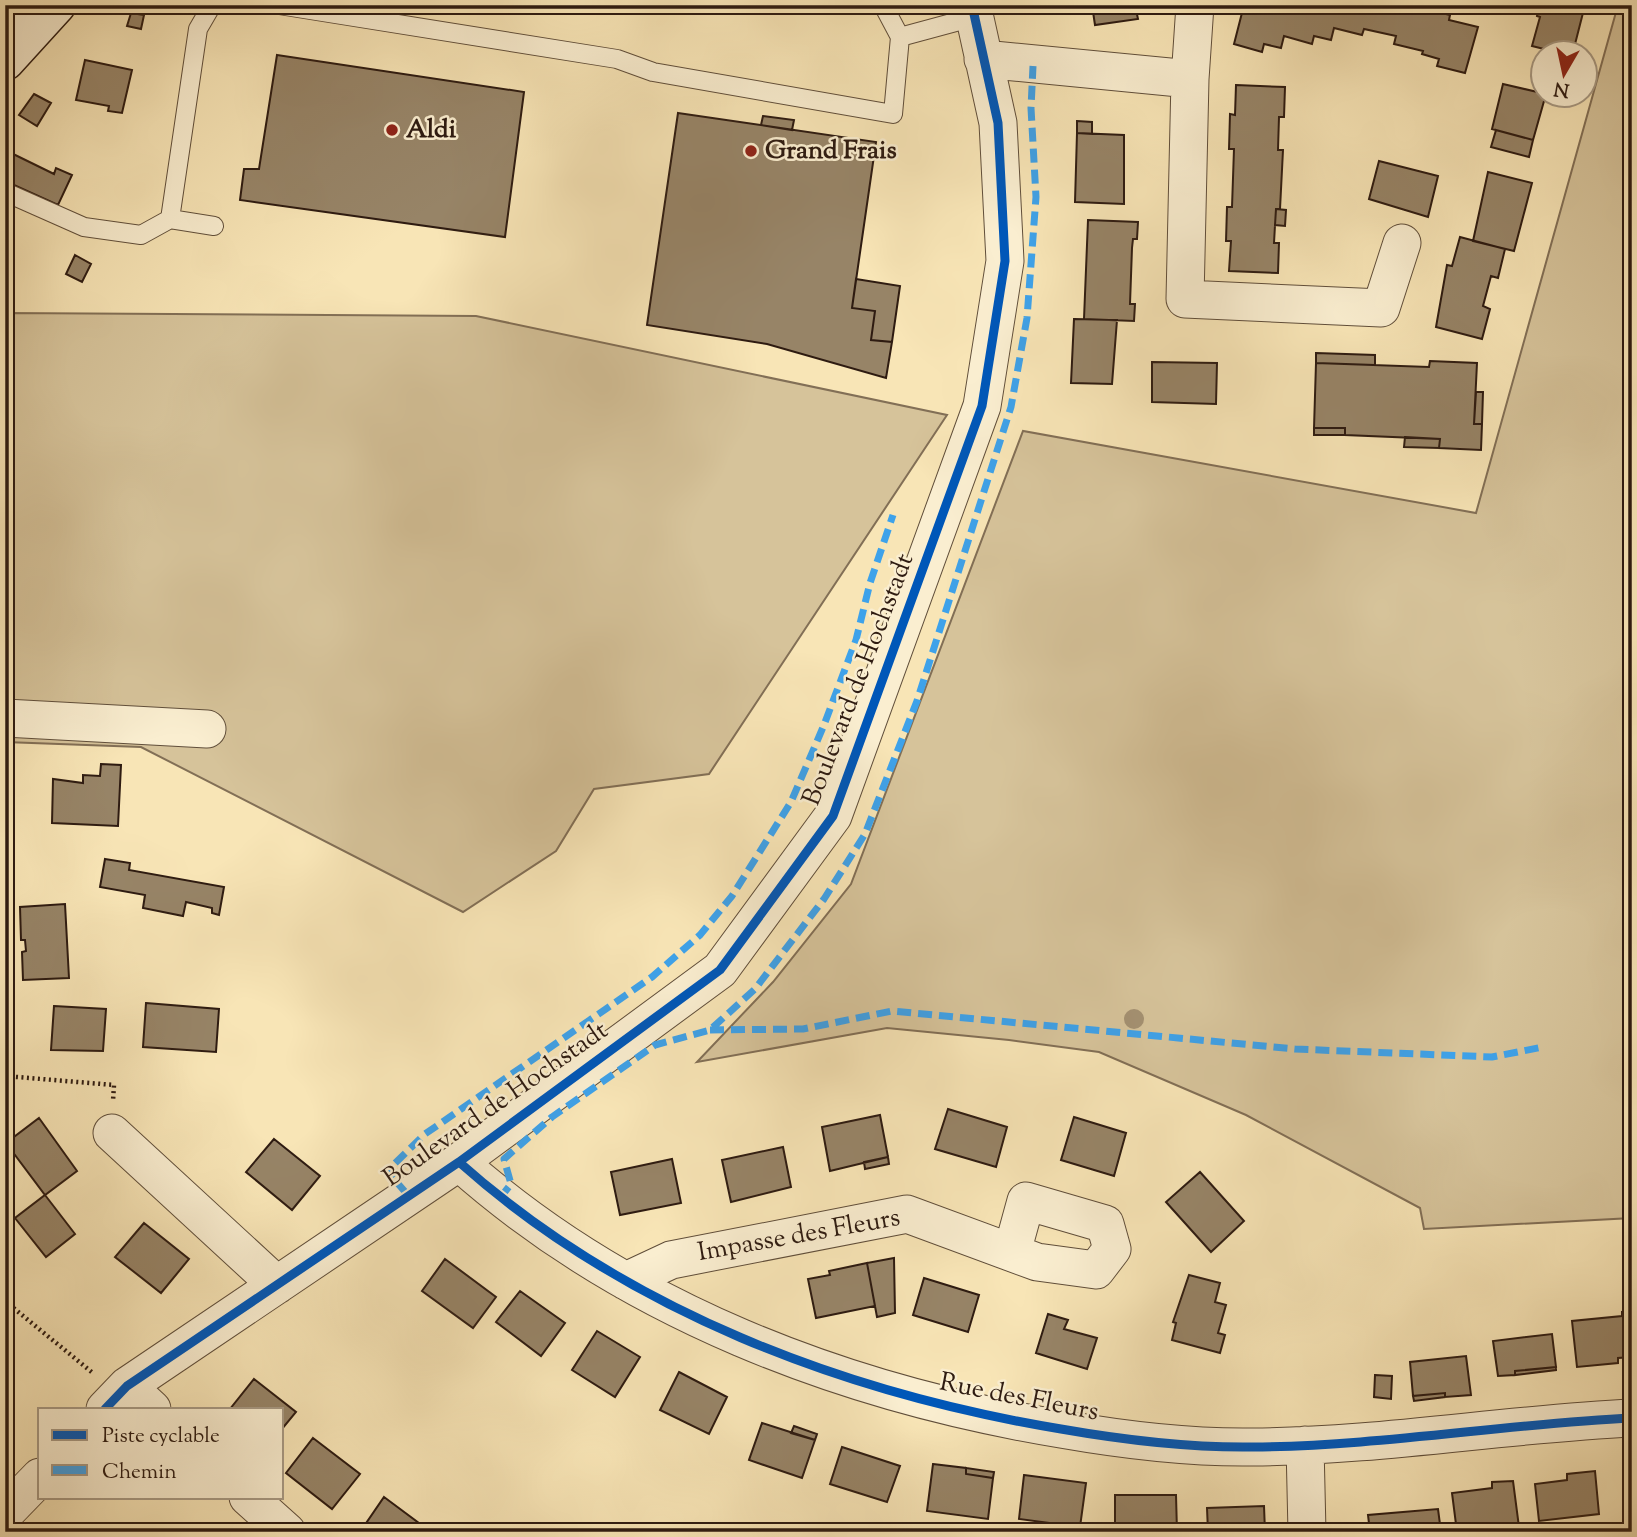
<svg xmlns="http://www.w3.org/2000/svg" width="1637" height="1537" viewBox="0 0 1637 1537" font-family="'Sorts Mill Goudy',serif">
<rect width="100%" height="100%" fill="#f8e5b6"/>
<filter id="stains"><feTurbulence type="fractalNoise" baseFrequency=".00286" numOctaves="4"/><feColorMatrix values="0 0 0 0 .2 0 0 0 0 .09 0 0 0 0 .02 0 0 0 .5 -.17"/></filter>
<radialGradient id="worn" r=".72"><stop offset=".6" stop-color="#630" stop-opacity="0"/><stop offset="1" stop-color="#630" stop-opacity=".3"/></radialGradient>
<path fill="#d6c39a" stroke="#826f56" stroke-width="2" d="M1618 5H1632V1218L1424 1229 1420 1208 1246 1115 1099 1052 1009 1040 887 1028 697 1062 773 982 851 884 1023 431 1476 513Z
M5 313 476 316 947 415 709 774 594 789 556 851 463 912 141 747 5 742Z"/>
<path fill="#978467" stroke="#2e1b11" stroke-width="2" d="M1092 5H1135L1138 19 1095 25Z
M1244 5H1435L1434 11 1450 15 1449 20 1478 27 1465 73 1437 66 1439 59 1422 54 1423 51 1394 44 1396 36 1364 29 1362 35 1334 28 1331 40 1314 36 1312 44 1284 36 1281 48 1264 44 1262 52 1234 44Z
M1539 5H1585L1573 52H1556L1532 46 1540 17 1537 16Z
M131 13 144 15 141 29 127 26Z
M277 55 524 92 505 237 240 200 244 169H259Z
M85 60 132 70 122 113 108 111 109 106 76 100Z
M1503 84 1546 94 1533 140 1492 129Z
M1236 85 1285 87 1284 117H1279L1278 150H1283L1280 209H1276L1275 225 1274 243H1279L1278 273 1229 271 1231 241H1226L1227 207H1232L1234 149H1229L1230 114 1235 115Z
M34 94 51 103 37 126 19 115Z
M678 113 876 142 852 308 875 311 871 340 892 342 886 378 767 344 647 325Z
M763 116 794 120 792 130 761 125Z
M1077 121 1092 122V134L1077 133Z
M1496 130 1533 140 1529 157 1491 147Z
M1077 133 1124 135V204L1075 202Z
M5 150 54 174 56 168 72 175 58 205 5 181Z
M1379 161 1438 176 1428 217 1369 199Z
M1488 172 1532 183 1514 251 1473 241Z
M1276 209 1286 210 1285 226 1275 225Z
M1088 220 1138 222 1137 239H1133L1132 248 1130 304H1135L1134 321 1084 319Z
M1460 237 1505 249 1498 278 1491 276 1483 306 1490 309 1482 339 1436 327 1447 265 1452 266Z
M75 255 91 264 82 282 66 274Z
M856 279 900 286 892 342 871 340 875 311 852 308Z
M1074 319 1117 320 1112 384 1071 383Z
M1316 353 1375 355V365L1316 363Z
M1430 361 1477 363 1474 424H1482L1481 450 1439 448 1440 439 1345 435V428H1314L1316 363 1429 367Z
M1152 362 1217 363 1216 404 1152 402Z
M1476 392H1483L1482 424H1474Z
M1314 428H1345V435H1314Z
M1405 437 1440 439 1439 448 1404 447Z
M101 764 121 765 118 826 52 823 53 779 83 783V775L100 776Z
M105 859 130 863 129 870 224 887 219 915 212 913V908L186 902 183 916 143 908 145 895 100 887Z
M65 904 69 978 23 980 22 952 26 951 25 940H21L20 907Z
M146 1003 219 1009 216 1052 143 1047Z
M54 1006 106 1009 103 1051 51 1050Z
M948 1109 1007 1127 996 1167 935 1149Z
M880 1115 888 1157 830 1171 822 1127Z
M1074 1117 1126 1133 1114 1176 1061 1160Z
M39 1118 77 1171 45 1195 6 1143Z
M274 1139 320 1176 292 1210 246 1172Z
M783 1147 791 1187 731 1202 722 1160Z
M888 1157 889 1164 865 1169 864 1162Z
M672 1159 681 1203 620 1215 611 1172Z
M1200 1172 1244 1221 1211 1252 1166 1202Z
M45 1195 75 1234 46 1257 15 1218Z
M144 1223 189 1259 161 1293 115 1257Z
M894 1258 895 1313 877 1317 867 1263Z
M445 1259 496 1297 473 1328 422 1291Z
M867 1263 875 1306 816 1318 808 1279 830 1275 829 1271Z
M1189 1275 1220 1283 1215 1302 1226 1305 1218 1333 1225 1335 1220 1353 1172 1340 1176 1323 1173 1322Z
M924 1278 979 1295 968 1332 913 1315Z
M520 1291 565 1323 541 1356 496 1322Z
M1632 1311V1357L1618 1358V1363L1577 1367 1572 1321 1622 1316V1312Z
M1048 1314 1068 1320 1064 1329 1097 1338 1087 1369 1036 1353Z
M597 1331 640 1357 615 1397 572 1370Z
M1552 1334 1556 1367 1515 1371V1375L1498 1376 1493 1341Z
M1466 1356 1471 1395 1445 1397V1393L1413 1396 1410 1362Z
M1556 1367V1370L1515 1375V1371Z
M679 1372 727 1397 709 1434 660 1410Z
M1375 1375 1392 1376 1391 1399 1374 1397Z
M254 1379 296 1412 282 1429V1409H230Z
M1445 1393V1397L1414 1401 1413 1396Z
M762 1423 815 1440 802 1478 749 1460Z
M794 1426 817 1434 815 1440 791 1433Z
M313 1438 360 1474 332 1509 286 1473Z
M842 1447 900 1466 887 1502 830 1484Z
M933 1464 966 1468V1474L993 1478 988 1519 927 1511Z
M966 1468 994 1472 993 1478 966 1474Z
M1595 1471 1599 1514 1539 1521 1535 1484 1567 1480V1474Z
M1024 1475 1086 1483 1080 1527 1019 1519Z
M1513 1481 1519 1527 1457 1532 1452 1493 1492 1488V1482Z
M1115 1495H1176L1177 1532H1115Z
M384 1497 431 1532H360Z
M1264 1506 1265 1532H1208L1207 1508Z
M1438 1509 1441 1532H1370L1368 1515Z"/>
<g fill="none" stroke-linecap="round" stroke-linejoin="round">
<g stroke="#604e3a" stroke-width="20">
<path id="service" d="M212 5 198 29 170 219 214 226
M279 5 617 59 653 72 893 114 900 37 974 17
M883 5 900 37
M5 192 84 227 141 235 170 219"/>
</g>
<g stroke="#604e3a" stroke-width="39">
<path id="minor" d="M983 59 1190 79 1185 299 1381 308 1402 243
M1190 79 1195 5
M5 718 207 729
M112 1133 277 1285
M459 1162C625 1310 843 1393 1061 1429 1124 1440 1188 1448 1253 1447 1380 1446 1505 1424 1632 1418
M626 1281 671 1260 907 1214 1037 1262 1096 1270 1112 1249 1105 1224 1026 1201 1012 1252
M127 1386 152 1409
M105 1409 127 1386 459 1162 720 970 833 816 982 406 1005 261 998 123 972 5
M1305 1445 1307 1532
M248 1497 287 1532
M5 1513 40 1477"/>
</g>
<g stroke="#2e1b11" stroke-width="41">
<path id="secondary" d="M5 11 10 5
M5 61 56 5"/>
</g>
<path stroke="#2e1b11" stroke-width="4.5" stroke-dasharray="2 3.5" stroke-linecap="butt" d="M5 1076 114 1085 113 1101
M5 1301 94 1374"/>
<use href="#service" stroke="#faeed0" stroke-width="18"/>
<use href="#minor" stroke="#faeed0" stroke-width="37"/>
<use href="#secondary" stroke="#faeed0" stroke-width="38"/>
<path stroke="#3ea2ea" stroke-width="7" stroke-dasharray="14 7" stroke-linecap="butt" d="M710 1030 803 1029 892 1011 1295 1049 1492 1057 1543 1047
M407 1194 387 1171 425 1134 652 977 700 935 732 896 791 802 824 725 856 640 870 583 893 515
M500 1198 511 1184 504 1159 552 1117 655 1045 710 1030 755 989 824 899 865 834 917 701 1011 407 1027 318 1036 197 1031 108 1033 66"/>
<g stroke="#faeed0" stroke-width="13">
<path id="cycleway" d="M459 1162C625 1310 843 1393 1061 1429 1124 1440 1188 1448 1253 1447 1380 1446 1505 1424 1632 1418
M105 1409 127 1386 459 1162 720 970 833 816 982 406 1005 261 998 123 972 5"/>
</g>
<use href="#cycleway" stroke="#0057b8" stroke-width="9"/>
</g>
<circle fill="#a49172" cx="1134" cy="1019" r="10"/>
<g fill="#8f2418" stroke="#faeed0" stroke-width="2.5">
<circle cx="392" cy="130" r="7"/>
<circle cx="751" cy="151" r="7"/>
</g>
<g text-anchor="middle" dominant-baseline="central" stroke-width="5" stroke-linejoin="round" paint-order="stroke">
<g font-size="26" font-weight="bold" fill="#2e1b11" stroke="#faeed0" text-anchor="start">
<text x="406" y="130">Aldi</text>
<text x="765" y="151">Grand Frais</text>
</g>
<g font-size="26" fill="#2e1b11" stroke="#faeed0">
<text transform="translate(859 680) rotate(-69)">Boulevard de Hochstadt</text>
<text transform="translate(496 1105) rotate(-35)">Boulevard de Hochstadt</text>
<text transform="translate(799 1236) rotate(-10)">Impasse des Fleurs</text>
<text transform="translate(1019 1398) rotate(11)">Rue des Fleurs</text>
</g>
</g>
<rect width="1637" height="1537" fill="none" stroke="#f8e5b6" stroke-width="28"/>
<rect x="7" y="7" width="1623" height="1523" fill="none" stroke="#2e1b11" stroke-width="3.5"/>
<rect x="14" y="14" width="1609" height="1509" fill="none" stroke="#2e1b11" stroke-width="2"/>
<rect x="38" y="1408" width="245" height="91" fill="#faeed0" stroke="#a89a84" stroke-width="2"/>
<rect x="52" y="1430" width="35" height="10" fill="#0057b8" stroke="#a89a84" stroke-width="2"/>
<text x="102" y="1442" font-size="21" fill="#2e1b11">Piste cyclable</text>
<rect x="52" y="1465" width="35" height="10" fill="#3ea2ea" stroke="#a89a84" stroke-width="2"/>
<text x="102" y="1478" font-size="21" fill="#2e1b11">Chemin</text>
<g transform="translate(1564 74) rotate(189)"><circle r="33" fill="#faeed0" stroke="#a89a84" stroke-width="2"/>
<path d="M0-5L12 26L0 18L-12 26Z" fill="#8f2418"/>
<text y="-10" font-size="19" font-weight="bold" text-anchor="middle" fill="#2e1b11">N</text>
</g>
<rect width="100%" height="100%" filter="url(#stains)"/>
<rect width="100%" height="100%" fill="url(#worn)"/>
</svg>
